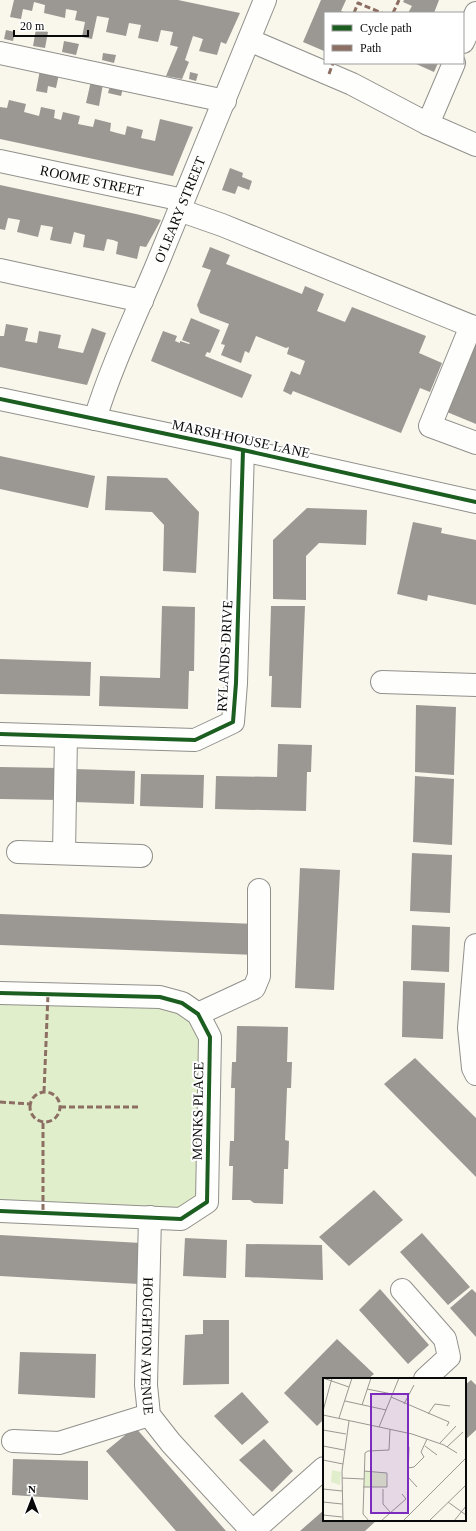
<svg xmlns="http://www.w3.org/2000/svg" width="476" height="1531" viewBox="0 0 476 1531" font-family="'Times New Roman',serif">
<rect width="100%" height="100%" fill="#f9f6ec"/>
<path fill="#e1eecb" d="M0 999 160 1005 191 1018 202 1041 200 1198 181 1210 0 1205Z"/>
<path fill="#9b9893" d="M14 0H178L240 13 226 44 221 42 217 55 199 51 203 39 193 36 185 60 189 62 182 79 166 76 178 47 170 45 173 32 161 30 158 42 138 38 141 25 129 23 126 36 106 32 109 18 97 16 92 39 82 37 85 22 75 20 77 11 66 9 65 18 44 13 45 5 34 2 32 11 23 9 21 19 10 17Z
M321 0H346L341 11 346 13H325L324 51 303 42Z
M404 0H439L434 13H408L412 6 403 2Z
M36 29 48 32 45 48 33 46Z
M6 30 15 32 13 41 4 39Z
M64 41 79 44 76 55 62 52Z
M103 53 116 55 114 63 102 60Z
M414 63H438L434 72Z
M40 70 59 74 56 88 48 86 47 93 36 91Z
M190 72 198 74 196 81 189 79Z
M91 81 103 84 99 106 86 103Z
M110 86 123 88 121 96 108 93Z
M9 100 26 104 24 112 39 116 41 107 55 110 54 118 61 120 63 112 80 116 78 124 93 127 95 119 111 123 110 131 117 133 125 135 127 126 143 130 141 138 155 141 160 119 193 127 173 176 0 139V107L7 108Z
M230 168 243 173 242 177 252 181 249 190 238 186 235 194 222 190Z
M0 185 136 214 161 220 146 247 140 246 137 259 116 254 118 242 113 240 107 239 104 251 83 247 85 235 74 232 71 244 60 242 50 240 53 227 41 225 38 237 17 232 20 220 8 218 5 230 0 229Z
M210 247 230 255 226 264 302 294 305 286 324 294 317 311 345 322 352 307 426 336 419 353 442 363 430 392 420 388 401 433 293 391 291 395 283 391 291 371 300 375 305 361 287 354 289 347 286 348 256 336 249 353 245 351 241 363 221 355 225 345 221 344 229 324 200 313 197 305 211 270 202 267Z
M191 318 220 330 210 353 207 352 205 356 252 375 242 398 151 361 163 331 177 336 175 341 180 343V341L189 344 190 343 182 340Z
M6 324 28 328 25 341 37 343 39 331 61 335 58 348 83 353 92 328 106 333 87 385 0 367V336H4Z
M475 345 476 346V424L447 412Z
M0 456 95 476 88 508 0 489Z
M107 476 167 478 199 512 196 573 163 571 164 525 152 512 105 510Z
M307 508 367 510 366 545 319 543 306 556V600L273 599V540Z
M413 522 442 528 441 533 476 540V605L428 595 427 601 397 594Z
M162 606 195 607 194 671H189L188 709 99 706 100 676 160 678Z
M271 606H305L301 708 271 707 272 676H269Z
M0 659 91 662 90 696 0 694Z
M416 705 456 707 454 775 415 772Z
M278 744 312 745 311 772H307L306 811 215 809 216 776 277 777Z
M0 767 59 768V800L0 799Z
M75 769 135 771 134 804 74 802Z
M141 774 204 775 203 808 140 806Z
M415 776 454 779 452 845 413 842Z
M412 853 452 855 450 913 410 911Z
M300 868 340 870 334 990 295 988Z
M0 914 256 924V955L0 945Z
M412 925 450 927 449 972 411 970Z
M403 981 445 983 443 1039 402 1037Z
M237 1026 288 1027 287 1062H292L291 1088H287L285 1140 289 1141 288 1169H284L283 1204 254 1203 250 1200H232L233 1166H229L230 1141H234L235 1088H231L232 1062H236Z
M415 1058 476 1118V1177L384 1084Z
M374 1190 403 1220 349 1266 319 1237Z
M422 1233 470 1287 448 1305 400 1252Z
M0 1235 141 1243 139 1284 0 1276Z
M185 1238 227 1240 226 1278 183 1276Z
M246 1244 322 1245 323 1280 245 1277Z
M380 1289 429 1345 408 1364 359 1310Z
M472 1289 476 1293V1337L450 1308Z
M203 1320H229V1384L183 1385 185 1335 203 1334Z
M337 1339 374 1374 368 1379H324V1419L317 1426 284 1393Z
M20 1352 96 1354 95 1398 18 1394Z
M471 1380 476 1385V1430L465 1440V1385Z
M242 1392 269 1422 242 1445 214 1416Z
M135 1427 226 1531H176L106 1451Z
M264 1439 293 1471 272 1492 239 1460Z
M13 1459 88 1461V1500L12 1495Z
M324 1510V1520H377L365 1531H300Z"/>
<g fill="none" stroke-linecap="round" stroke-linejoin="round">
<g stroke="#91908b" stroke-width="24">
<g id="minor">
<path d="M249 40 352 84 428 124 476 145"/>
<path d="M463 42 476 13"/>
<path d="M0 53 225 101"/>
<path d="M428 124 454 63"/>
<path id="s1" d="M0 161 183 200"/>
<path d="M179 210 222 225 476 328"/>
<path d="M0 270 142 301"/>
<path d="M471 326 430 426 476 443"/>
<path d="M0 399 243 450 476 502"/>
<path id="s2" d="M95 419C111 367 135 317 156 267 193 178 229 89 265 0"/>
<path d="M382 682 476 685"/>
<path d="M0 734 195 740 233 722 236 683 243 450"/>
<path d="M18 852 141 856"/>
<path d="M64 853 66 736"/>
<path d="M476 945 469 1028 473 1068 476 1074"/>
<path d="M0 993 160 997 182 1003 198 1014 210 1037 207 1202 181 1219 0 1211"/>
<path d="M198 1014 254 988 259 976V890"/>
<path id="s3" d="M150 1217 146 1385 149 1415 171 1443 252 1531"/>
<path d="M402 1290 445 1339 449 1357 425 1379"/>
<path d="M13 1441 59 1443 149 1415"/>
<path d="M253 1531 324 1468"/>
</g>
</g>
<use href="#minor" stroke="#fefefc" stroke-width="22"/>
<path stroke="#8d6e63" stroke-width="3" stroke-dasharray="6 3" stroke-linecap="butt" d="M354 13 358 3 382 13
M393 13 399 0
M329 74 333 63
M30 1107a15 15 0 1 1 30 0a15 15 0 1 1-30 0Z
M44 1092 48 994
M0 1102 30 1104
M60 1107H139
M43 1123V1213"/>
<g stroke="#fff" stroke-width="6">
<path id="cycleway" d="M0 399 243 450 476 502
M0 734 195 740 233 722 236 683 243 450
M0 993 160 997 182 1003 198 1014 210 1037 207 1202 181 1219 0 1211"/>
</g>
<use href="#cycleway" stroke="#1b5e20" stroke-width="4"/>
</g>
<g text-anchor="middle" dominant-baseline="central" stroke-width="4" stroke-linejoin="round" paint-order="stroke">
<g font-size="14" fill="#090909" stroke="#fff">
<text stroke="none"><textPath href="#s1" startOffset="94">ROOME STREET</textPath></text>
<text stroke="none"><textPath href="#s2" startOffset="226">O'LEARY STREET</textPath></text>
<text transform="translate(241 439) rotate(12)">MARSH HOUSE LANE</text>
<text transform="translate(225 656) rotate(-87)">RYLANDS DRIVE</text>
<text transform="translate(198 1111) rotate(-89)">MONKS PLACE</text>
<text stroke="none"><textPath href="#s3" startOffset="129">HOUGHTON AVENUE</textPath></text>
</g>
</g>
<g transform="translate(323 1378)">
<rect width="143" height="143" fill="#f9f6ec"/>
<path d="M9 92 18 94 17 107 8 104ZM42 93 63 95 64 109H41Z" fill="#e1eecb"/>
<path fill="none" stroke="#999791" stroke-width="1" d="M0 0 26 9M44 11 69 16M68 19 126 44 124 48M22 23 63 32M81 26 91 7M39 27 48 0M0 33 9 0M105 36 112 26 127 28M0 37 89 56 121 67 134 75M16 40 29 0M56 49 76 0M0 52 23 56M117 65 133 48M0 68 21 72M102 68 114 77M86 69 85 99 94 109M124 69 140 54M0 82 20 86M85 90 91 89 101 79 98 74 104 61M19 100 41 101M40 109H64V95L41 93M0 111 19 113M60 111V126L68 135M0 124 19 126M125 124 143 137M0 137 19 139M20 143 19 93 26 43M46 143 40 136 42 75 45 73 66 72 67 51M58 143 83 121 79 116M80 143 143 80M106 143 143 107M131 143 143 128"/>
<path fill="#7b2cbf" fill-opacity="0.15" stroke="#7b2cbf" stroke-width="2" d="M48 16H85V135H48Z"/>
<rect width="143" height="143" fill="none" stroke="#090909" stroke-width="2"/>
</g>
<rect x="324" y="12" width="140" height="52" fill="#ffffff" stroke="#9d9d9d"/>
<rect x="332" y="25" width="20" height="6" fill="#1b5e20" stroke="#9d9d9d"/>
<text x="360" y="32" font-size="12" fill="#090909">Cycle path</text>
<rect x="332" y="45" width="20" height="6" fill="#8d6e63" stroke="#9d9d9d"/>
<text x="360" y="52" font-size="12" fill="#090909">Path</text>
<g transform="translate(32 1499)" stroke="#ffffff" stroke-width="3" paint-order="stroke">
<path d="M0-3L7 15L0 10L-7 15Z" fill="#090909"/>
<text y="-6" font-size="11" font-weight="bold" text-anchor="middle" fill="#090909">N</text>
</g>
<path d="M14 30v6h74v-6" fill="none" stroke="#090909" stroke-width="2"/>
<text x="20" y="30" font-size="12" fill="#090909" stroke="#ffffff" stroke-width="3" paint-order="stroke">20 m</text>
</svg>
